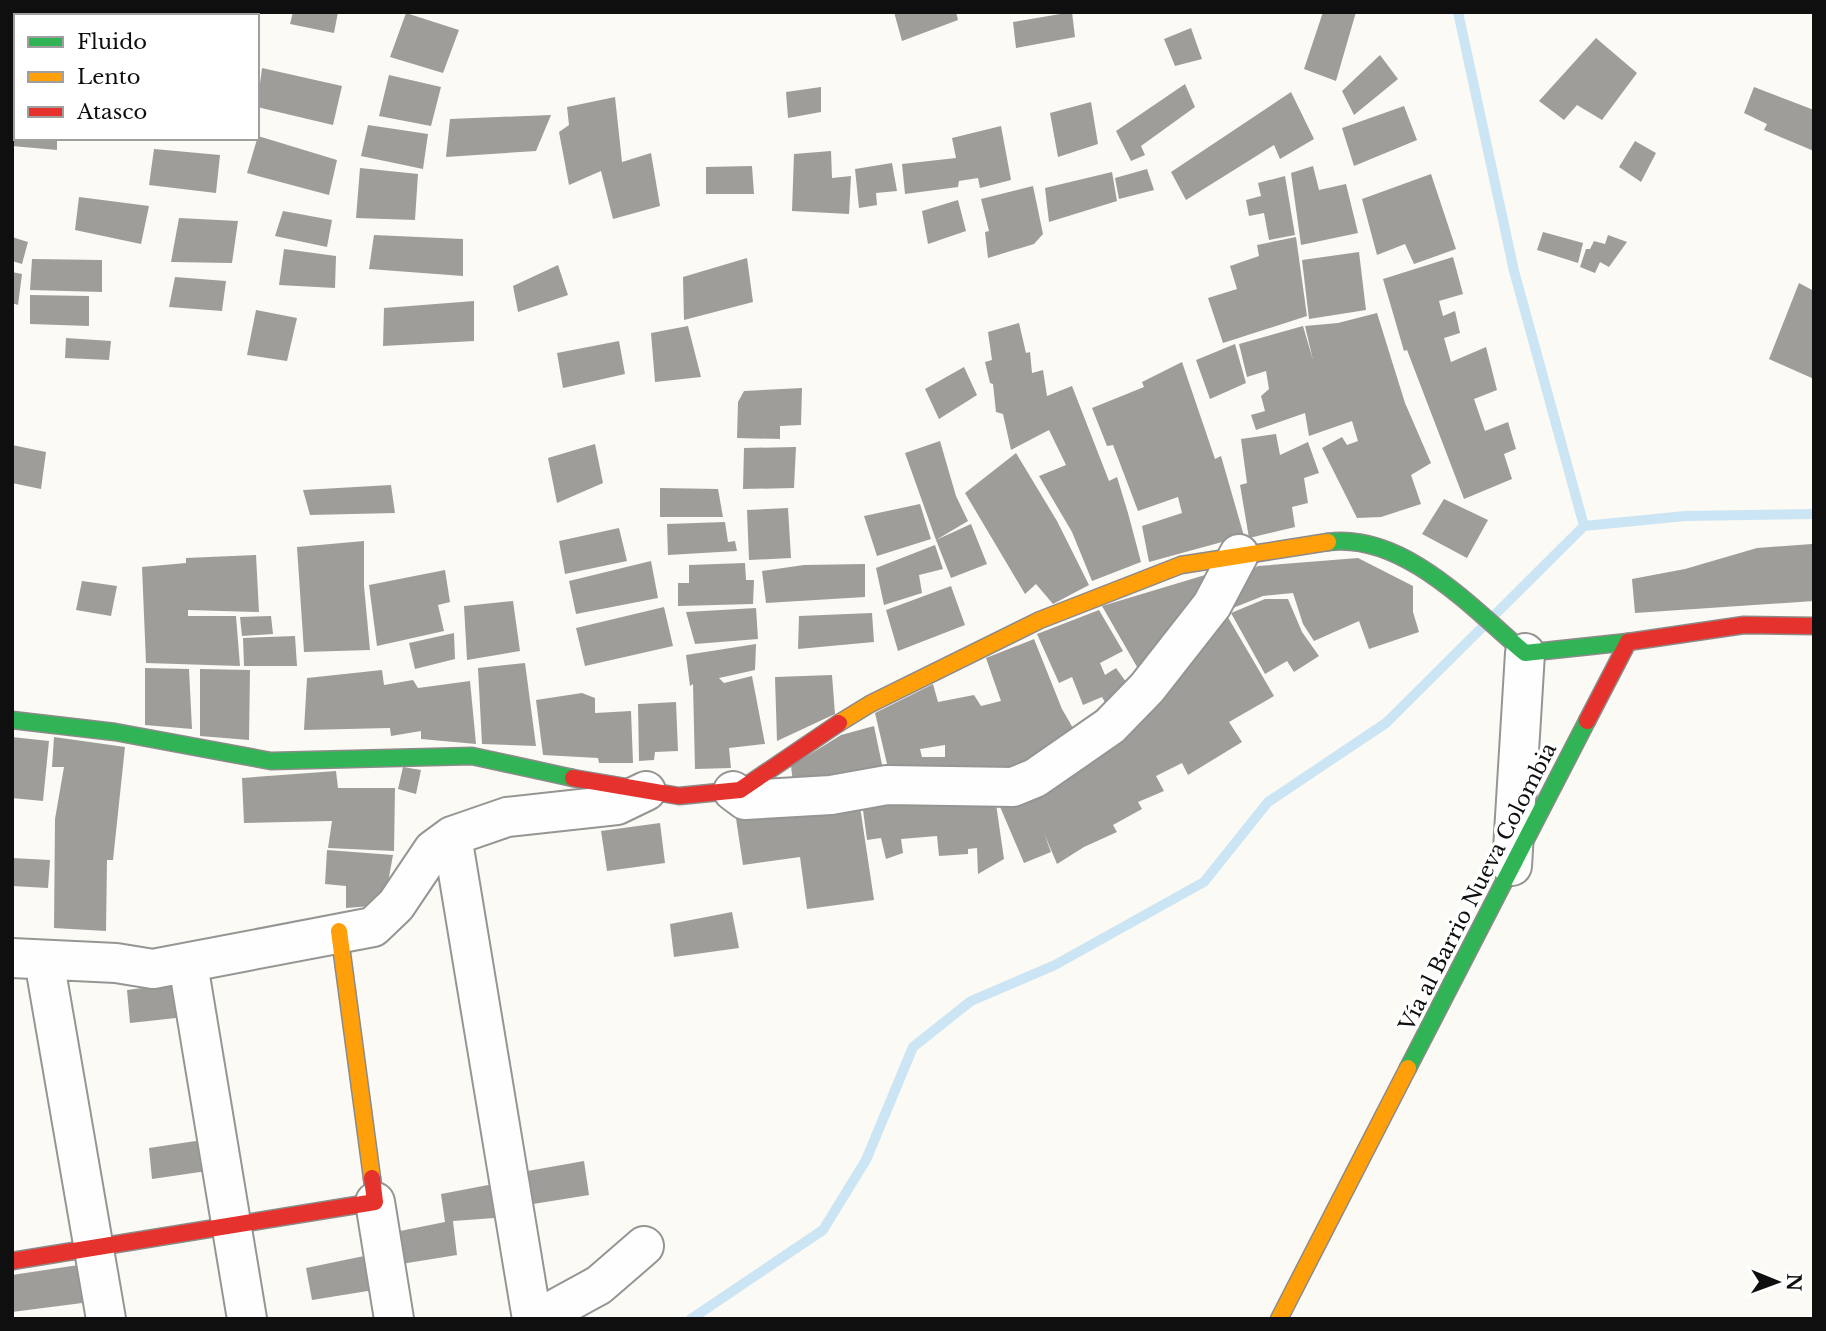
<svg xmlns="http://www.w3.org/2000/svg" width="1826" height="1331" viewBox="0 0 1826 1331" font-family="'Libre Baskerville',serif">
<rect width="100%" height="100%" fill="#fbfaf5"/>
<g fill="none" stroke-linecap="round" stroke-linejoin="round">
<path stroke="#cce5f4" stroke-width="10" d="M1458 12 1514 271 1584 526
M691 1319 823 1230 866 1160 913 1047 971 1001 1055 965 1204 882 1268 802 1386 723 1584 526 1685 516 1814 514"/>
</g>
<path fill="#9f9d9a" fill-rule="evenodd" d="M12 12H37V16H16V33H12Z
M162 12H230V16H162Z
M293 12H338L334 33 290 24Z
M894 12H956L958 20 902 41Z
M1072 12 1075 37 1016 48 1013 22Z
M1323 12H1356L1336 81 1304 69Z
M406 13 459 30 443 73 390 57Z
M1191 28 1202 59 1175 66 1164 39Z
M1596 38 1637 73 1602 120 1577 105 1564 120 1539 101Z
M1380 55 1398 79 1354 115 1342 91Z
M262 68 342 86 333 125 257 107Z
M389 75 441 87 431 126 379 116Z
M1185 84 1195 107 1141 146 1145 155 1131 161 1116 131Z
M821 87V112L788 118 786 92Z
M1754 87 1814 110V151L1764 130 1767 124 1744 113Z
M1291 92 1314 139 1280 159 1274 145 1186 200 1171 172Z
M615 97 622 162 651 153 660 206 613 219 601 171 569 185 559 132 569 125 567 107Z
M1091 102 1098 144 1058 157 1050 113Z
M1404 106 1417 140 1354 166 1342 128Z
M12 113 16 114V138H57V150L12 146Z
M551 115 536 151 446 157 450 119Z
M368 125 428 134 423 169 361 156Z
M1001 126 1011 180 980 188 978 178 959 181 958 187 905 194 902 164 956 158 952 138Z
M258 136 337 160 329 195 247 173Z
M1635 141 1656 153 1641 182 1619 167Z
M154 149 220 155 216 193 149 185Z
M831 151 832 178 851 176 849 214 792 211 794 154Z
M892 163 897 191 876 193 877 205 859 208 855 169Z
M752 166 754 194H706V167Z
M1313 166 1319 190 1346 184 1358 233 1301 245 1291 173Z
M360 168 418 174 415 220 356 218Z
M1147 169 1154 190 1119 199 1115 178Z
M1112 172 1117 201 1049 222 1045 188Z
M1431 174 1456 249 1414 264 1405 244 1377 255 1362 199Z
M1285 176 1295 235 1269 240 1264 213 1249 216 1246 200 1261 196 1258 183Z
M1033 186 1043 234 1034 244 988 258 985 232 989 231 981 199Z
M79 197 149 206 141 244 75 230Z
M958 200 966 231 928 244 922 211Z
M283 211 332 220 327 247 275 236Z
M179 218 238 221 232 263 171 262Z
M1543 232 1583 243 1578 263 1537 250Z
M374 235 463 239V276L369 269Z
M1608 235 1627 242 1609 267 1600 262 1595 273 1580 267 1586 249H1590L1594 241 1605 244Z
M12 237 28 242 22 264 12 261Z
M1296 237 1307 316 1223 343 1208 298 1237 289 1230 266 1259 256 1257 245Z
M284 249 336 256 335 288 279 285Z
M1359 252 1366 310 1309 319 1302 260Z
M1453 257 1463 294 1439 301 1443 316 1455 311 1460 333 1444 338 1451 362 1486 347 1497 390 1474 399 1485 431 1508 422 1516 449 1504 454 1512 479 1464 499 1407 350 1404 351 1383 279Z
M747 258 753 302 684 320 683 277Z
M32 259 102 260V292L30 290Z
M558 265 568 295 518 312 513 286Z
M12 272 22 274 18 305 12 303Z
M175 277 226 281 222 311 169 307Z
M1799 283 1814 291V379L1769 359Z
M30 295 89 296V326L30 324Z
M474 301V341L383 346 384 308Z
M256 310 297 318 287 361 247 355Z
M1377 313 1405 403 1431 463 1411 475 1421 504 1381 517 1357 518 1322 448 1342 437 1347 445 1358 441 1352 421 1309 436 1305 413 1256 430 1251 415 1265 411 1261 396 1269 389 1266 371 1247 377 1239 344 1303 326 1313 360 1305 326 1338 323Z
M1019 323 1026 353 1030 352 1032 373 1043 370 1047 396 1072 386 1109 481 1117 477 1128 513 1141 562 1092 581 1072 532 1039 476 1066 465 1049 430 1011 450 1003 414 996 412 993 384 990 383 985 362 992 360 988 332Z
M688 326 701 377 655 382 651 333Z
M66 338 111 341 109 360 65 358Z
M619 341 625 374 563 388 557 353Z
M1235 344 1246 383 1210 399 1196 360Z
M1182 362 1215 459 1221 456 1244 536 1149 562 1142 526 1182 513 1178 497 1138 511 1113 445 1107 446 1092 408 1144 387 1142 382Z
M964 367 977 395 939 419 925 389Z
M802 388 801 425 780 426V439L737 438 738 402 744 391Z
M1276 434 1280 455 1308 442 1319 473 1304 478 1308 503 1292 507 1295 527 1249 538 1240 485 1247 483 1241 439Z
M940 441 956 496 968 521 936 540 905 453Z
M595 444 603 483 557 503 548 458Z
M12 445 46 452 41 489 12 483Z
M796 447 794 488 743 489 744 448Z
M1016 453 1057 521 1089 585 1053 604 1036 584 1025 594 965 493Z
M391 485 395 513 310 515 303 490Z
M660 488 718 489 723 517H660Z
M1444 499 1488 520 1467 558 1422 534Z
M920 504 931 539 877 556 864 516Z
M788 508 791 558 749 560 747 510Z
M725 522 728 542 735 541 737 551 668 555 667 524Z
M971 524 987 564 951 578 936 540Z
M619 528 627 561 565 574 559 541Z
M364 541V586L370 650 304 652 297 547Z
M1812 544 1814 601 1635 613 1632 579 1685 569 1757 548Z
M935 545 943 569 919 575 922 593 884 605 876 568Z
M256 555 259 612 188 610V616H236L240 666 146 663 142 567 186 563V558Z
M1358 558 1413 586V612L1419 632 1369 649 1359 621 1314 641 1303 624 1293 593 1263 596 1228 610 1223 586 1258 566Z
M651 561 658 598 576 614 569 581Z
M745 563 746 580H754L753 604 678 606V583H689V565Z
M865 564V597L766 603 762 571 804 565Z
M445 570 450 602 438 605 444 631 377 646 369 585Z
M1215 572 1144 679 1102 606Z
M82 581 117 586 111 616 76 610Z
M951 586 965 625 898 651 886 610Z
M1265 599H1288L1302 632 1319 656 1294 672 1287 661 1265 674 1231 613Z
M513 601 520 651 467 660 464 606Z
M664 607 673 646 585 666 576 628Z
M756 608 758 639 695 644 686 612Z
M1099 610 1123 651 1100 663 1105 675 1116 668 1134 693 1112 715 1102 697 1083 705 1072 677 1059 683 1037 634Z
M872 613 874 642 798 649 799 616Z
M1226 614 1274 696 1229 722 1242 742 1188 775 1182 763 1156 776 1164 791 1138 802 1142 809 1113 825 1117 832 1084 847 1057 864 1044 833 1051 852 1024 863 998 802Z
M271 616 273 634 242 636 240 617Z
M454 633 455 659 415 669 409 643Z
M295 636 297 666H244L243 638Z
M1034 639 1062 709 1081 742 1030 776 891 781 875 713 933 684 938 702 974 695 981 706 1001 701 986 658ZM945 745V757H922L920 749Z
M756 644 755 670 719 678 724 683 752 676 765 744 729 748 731 768 695 769 693 684 690 686 686 655Z
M525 663 536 746 482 744 478 668Z
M145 668 189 669 192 729 145 725Z
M200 669 250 670 249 740 200 736Z
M382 670 384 685 413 680 418 688 470 681 476 744 421 739V731L391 736 390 728 304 730 307 678Z
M832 675 835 714 777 741 775 677Z
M582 693 595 698V713L631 711 633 763H599L598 758 543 755 536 700Z
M676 702 678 751 655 752 654 760 639 761 638 704Z
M874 726 885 779 794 791 791 766 841 735Z
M12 737 49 741 43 801 12 798Z
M54 737 125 747 113 860H107L106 931 54 928 55 819 64 767H52Z
M403 767 421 770 416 794 398 789Z
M336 771 338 788H395L394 851 328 848 332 821 244 823 242 778Z
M994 790 1004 859 978 874 977 848 968 849V854L939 856 937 836 901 839 903 853 886 859 881 838 867 840 861 795Z
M859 800 874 900 807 909 800 857 743 865 735 812Z
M660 823 665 863 607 871 601 831Z
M327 850 393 855 384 905 346 908V886L325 884Z
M12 858 50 860 48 888 12 886Z
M732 912 739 948 674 957 670 924Z
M180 983 185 1017 130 1023 127 990Z
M209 1139 214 1170 152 1179 149 1148Z
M584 1161 589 1195 527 1205 522 1172Z
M504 1182 508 1217 453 1221 457 1255 395 1265 390 1233 445 1222 441 1194Z
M369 1255 374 1290 312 1300 306 1268Z
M85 1264 90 1302 12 1312V1275Z"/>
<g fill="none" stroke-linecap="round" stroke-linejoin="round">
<g stroke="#959593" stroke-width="42">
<path id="street" d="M733 791 745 800 831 795 887 785 1013 787 1035 778 1110 726 1147 688 1212 605 1239 554
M452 836 532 1319
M1512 866 1525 653
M12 958 116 963 153 969 373 927 396 905 433 850 452 836 507 817 617 805 646 791
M44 960 106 1319
M188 964 247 1319
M375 1202 394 1319
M537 1319 599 1285 644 1246"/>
</g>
<g stroke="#8c8b89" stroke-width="19">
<path id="fast" d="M1328 542C1403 532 1472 608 1525 653L1628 642
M12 720 115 732 271 761 472 756 573 778
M1408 1068 1587 721"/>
</g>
<g stroke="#8c8b89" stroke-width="19">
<path id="slow" d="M839 723 870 704 1040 620 1181 565 1328 542
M339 931 372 1178
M1279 1319 1408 1068"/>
</g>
<g stroke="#8c8b89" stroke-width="19">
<path id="jam" d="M1587 721 1628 642 1744 625 1814 626
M573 778 679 796 740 790 839 723
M12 1261 375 1202 372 1178"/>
</g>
<use href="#street" stroke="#fefefe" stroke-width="38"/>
<use href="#fast" stroke="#30b455" stroke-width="16"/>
<use href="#slow" stroke="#ff9f0a" stroke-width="16"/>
<use href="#jam" stroke="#e5322d" stroke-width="16"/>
</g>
<g text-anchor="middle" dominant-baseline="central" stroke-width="7" stroke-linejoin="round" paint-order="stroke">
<g font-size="21" fill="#0f0f0f" stroke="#fff">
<text transform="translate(1478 887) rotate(-63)">Vía al Barrio Nueva Colombia</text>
</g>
</g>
<rect width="1826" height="1331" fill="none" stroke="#0f0f0f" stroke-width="28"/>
<rect x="14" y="14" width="245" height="126" fill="#ffffff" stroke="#9f9f9f" stroke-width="2"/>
<rect x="28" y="37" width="35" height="10" fill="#30b455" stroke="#9f9f9f" stroke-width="2"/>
<text x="77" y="49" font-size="21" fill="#0f0f0f">Fluido</text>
<rect x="28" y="72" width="35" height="10" fill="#ff9f0a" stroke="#9f9f9f" stroke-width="2"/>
<text x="77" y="84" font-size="21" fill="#0f0f0f">Lento</text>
<rect x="28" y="107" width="35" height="10" fill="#e5322d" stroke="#9f9f9f" stroke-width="2"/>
<text x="77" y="119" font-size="21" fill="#0f0f0f">Atasco</text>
<g transform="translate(1777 1282) rotate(91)" stroke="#ffffff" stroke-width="5" paint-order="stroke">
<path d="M0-5L12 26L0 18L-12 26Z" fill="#0f0f0f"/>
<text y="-10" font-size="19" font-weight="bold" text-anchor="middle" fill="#0f0f0f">N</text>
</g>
</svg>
